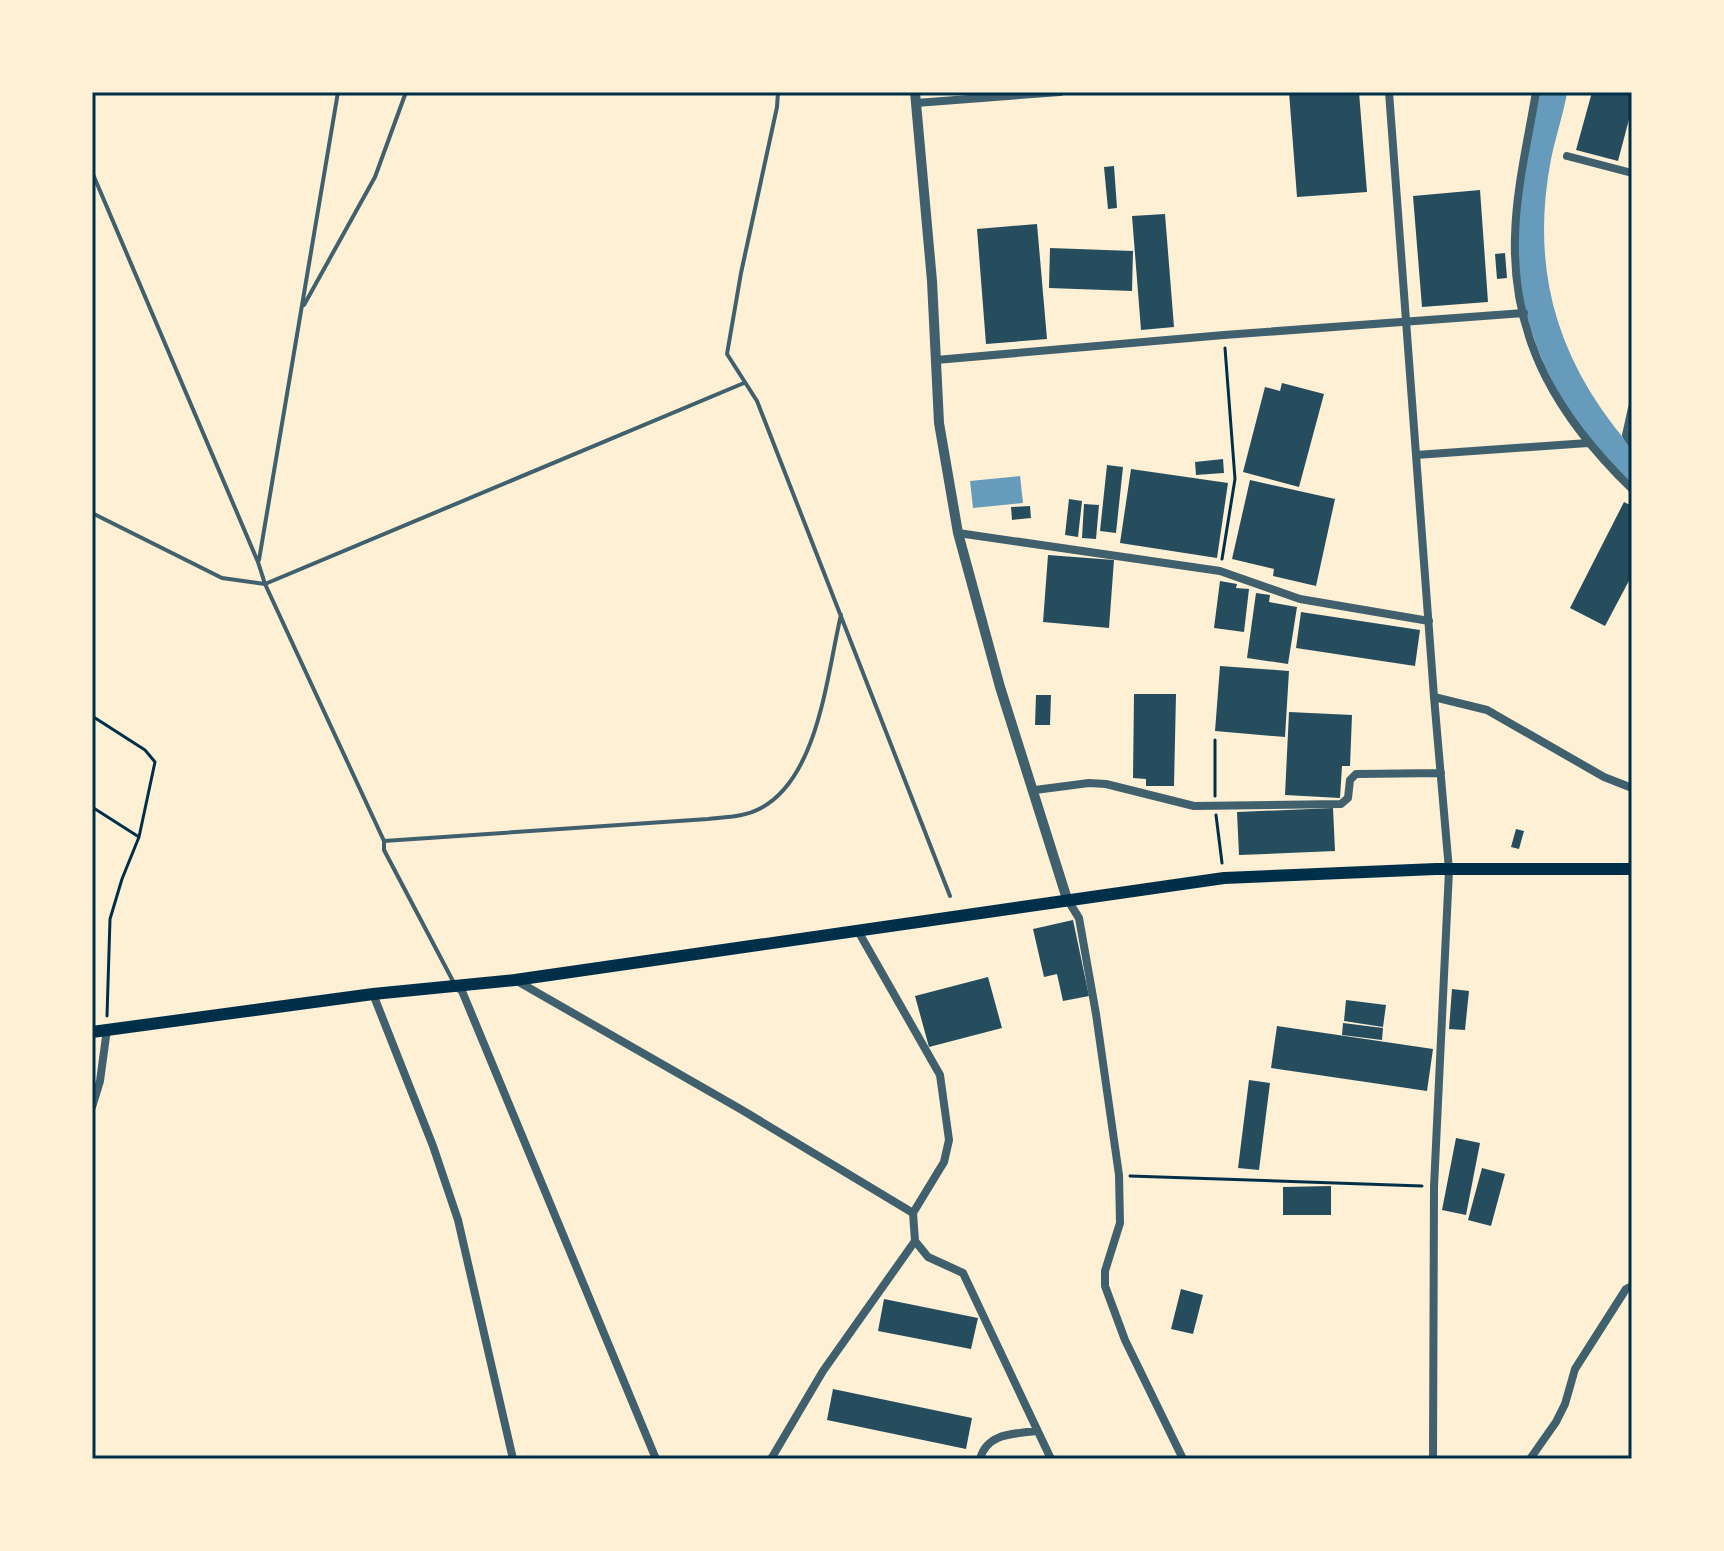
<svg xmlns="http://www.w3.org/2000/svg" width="1724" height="1551" viewBox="0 0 1724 1551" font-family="'Fira Sans',sans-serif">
<rect width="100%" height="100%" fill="#fdf0d5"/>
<path fill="#669bbc" d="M1020 476 1023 503 973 508 970 481Z"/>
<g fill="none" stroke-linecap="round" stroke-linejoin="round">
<path stroke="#669bbc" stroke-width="28" d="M1553 92C1549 114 1541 136 1537 158 1514 279 1548 379 1632 469"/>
</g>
<path fill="#264d5e" d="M1289 92H1359L1367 192 1297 197Z
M1592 92H1632V108L1618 161 1576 150Z
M1114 166 1117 208 1108 209 1104 167Z
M1480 190 1488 302 1422 307 1413 196Z
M1165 214 1174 327 1141 330 1132 216Z
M1037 224 1047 339 986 344 977 229Z
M1050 248 1133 251 1132 291 1049 288Z
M1505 253 1507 278 1497 279 1495 254Z
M1282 383 1324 394 1299 487 1243 472 1265 387 1280 391Z
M1223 459 1224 473 1196 475 1195 462Z
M1107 465 1123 467 1116 533 1100 531Z
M1131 469 1228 483 1217 558 1120 543Z
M1250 480 1335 499 1316 586 1273 576 1274 569 1232 559Z
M1069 499 1082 501 1078 537 1065 535Z
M1624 502 1632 506V575L1605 626 1570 608Z
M1084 504 1099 505 1096 539 1082 538Z
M1030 506 1031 518 1012 520 1011 507Z
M1048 555 1114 560 1109 628 1043 622Z
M1220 581 1237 584 1236 588 1249 589 1244 632 1214 628Z
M1256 593 1270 595 1269 602 1297 607 1288 664 1247 658Z
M1301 612 1420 630 1415 666 1296 648Z
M1220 666 1289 671 1285 737 1215 731Z
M1134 694H1176L1174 786H1146V779L1133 778Z
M1036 695H1051L1050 725H1035Z
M1289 712 1352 715 1350 766H1342L1340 798 1285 795Z
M1333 808 1335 851 1239 855 1237 812Z
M1516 829 1524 831 1519 849 1511 847Z
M1073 920 1089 996 1063 1001 1057 974 1044 977 1033 929Z
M988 977 1002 1028 929 1047 915 996Z
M1452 989 1469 991 1465 1030 1449 1029Z
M1346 1000 1386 1005 1383 1027 1344 1021Z
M1343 1023 1383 1028 1382 1040 1342 1035Z
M1277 1026 1433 1049 1427 1091 1271 1068Z
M1249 1080 1270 1083 1259 1170 1238 1168Z
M1456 1138 1480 1143 1466 1215 1442 1210Z
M1482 1168 1505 1174 1491 1226 1468 1220Z
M1331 1186V1215H1283V1187Z
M1181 1289 1203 1295 1193 1334 1171 1329Z
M884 1299 978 1318 971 1349 878 1331Z
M833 1389 972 1418 966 1449 827 1420Z"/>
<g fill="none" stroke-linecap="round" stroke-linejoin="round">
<path stroke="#003049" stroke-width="3" d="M1222 559 1235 479 1225 348
M92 716 145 750 155 762 139 837 122 879 110 919 107 1016
M1215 796V740
M92 807 139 837
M1216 815 1222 863
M1130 1176 1422 1186"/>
<path stroke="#3f606c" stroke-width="4" d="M778 92 777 107 741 273 727 354 757 401 950 896
M92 172 258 562 265 584 384 841V850L454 983
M304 305 375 177 406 92
M92 513 222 578 265 584 744 383
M259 560 338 92
M384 841 708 819C726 817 745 817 761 808 819 777 827 673 841 615"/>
<path stroke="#3f606c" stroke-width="8" d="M1389 92 1434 697 1449 870 1434 1187 1433 1459
M1536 92C1528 140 1516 189 1515 237 1512 342 1560 419 1632 489
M916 103 1060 92
M1567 156 1632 173
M936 360 1224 335 1524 313
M1632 408 1626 435 1632 444
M1416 455 1588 443
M958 533 1220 571 1300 599 1429 621
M1434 697 1487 710 1604 777 1632 788
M1035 790 1089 783 1106 784 1194 806 1341 804 1348 798 1350 780 1356 774 1441 773
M1067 899 1079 918 1096 1014 1119 1175 1120 1223 1105 1271V1286L1125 1340 1183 1459
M858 931 940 1075 949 1140 944 1162 913 1213 915 1241 928 1257 963 1273 1051 1459
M517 981 742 1110 913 1213
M457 987 462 991 656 1459
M373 994 433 1146 458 1220 513 1459
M92 1107 100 1081 107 1029
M771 1459 823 1371 915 1241
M980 1459C987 1433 1013 1434 1036 1431
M1530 1459 1556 1422 1565 1404 1575 1369 1626 1289 1632 1286"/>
<path stroke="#3f606c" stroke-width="10" d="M915 92 932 281 939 423 958 533 1000 687 1067 899"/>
<path stroke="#003049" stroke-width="12" d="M92 1032 373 994 515 980 1224 878 1436 869H1632"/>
</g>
<rect width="1724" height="1551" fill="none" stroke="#fdf0d5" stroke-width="188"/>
<rect x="94" y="94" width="1536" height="1363" fill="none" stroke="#003049" stroke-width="3"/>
</svg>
